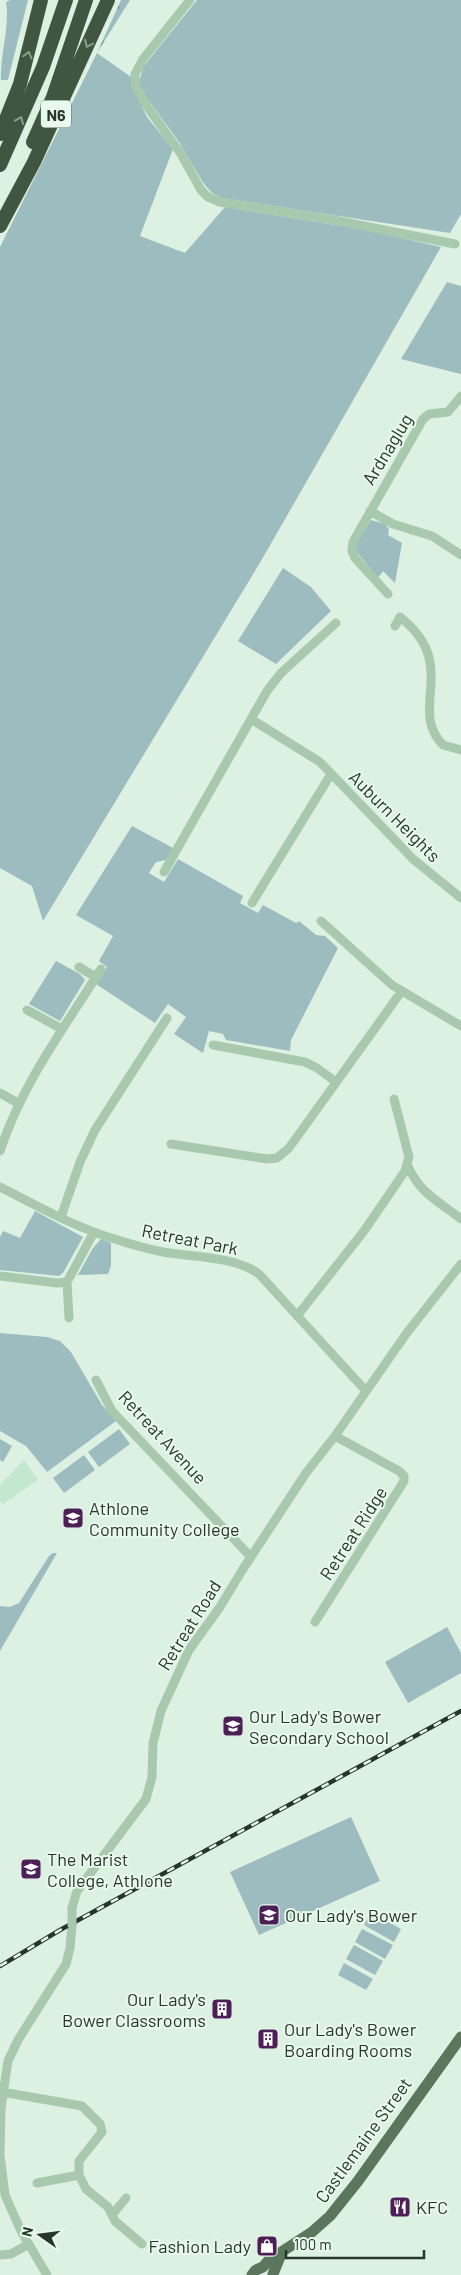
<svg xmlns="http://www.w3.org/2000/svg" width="461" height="2275" viewBox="0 0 461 2275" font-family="Barlow,sans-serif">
<defs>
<pattern id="forest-firs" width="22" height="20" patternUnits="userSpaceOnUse" patternTransform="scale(1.25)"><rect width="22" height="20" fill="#9dbcbf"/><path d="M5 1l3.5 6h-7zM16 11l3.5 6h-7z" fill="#809a9b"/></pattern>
</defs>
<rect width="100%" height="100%" fill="#dcf1e2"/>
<path fill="#9dbcbf" d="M10 0H28L8 80H1C0 54 10 27 6 2Z
M197 0H461V214L450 233 222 198 212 193 204 184 179 142 143 93 139 83 143 67Z
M97 53 131 77 137 97 147 117 173 149 140 236 185 253 225 207 367 230 441 247 261 561 43 921 32 886 0 868V247Z
M447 282 461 286V374L401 359Z
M371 520 385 524 389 529 388 535 402 543 395 583 383 571 378 578 356 551V544Z
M283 568 311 587 331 611 276 664 238 641Z
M132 826 173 848 166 860 156 862 149 873 164 882 178 859 243 896 240 903 258 913 263 905 296 923 299 921 316 935 325 936 338 948 291 1040 290 1051 226 1040 223 1034 209 1031 203 1053 174 1034 186 1017 168 1004 155 1023 96 984 107 967 99 961 113 936 76 915Z
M56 961 80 974 85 980 60 1021 29 1004Z
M35 1211 83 1237 63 1273 59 1276 0 1270V1237L3 1231 20 1238Z
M101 1239 111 1243V1266L108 1274 78 1275 93 1248Z
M0 1333 47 1337 60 1341 71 1352 102 1405 116 1421 47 1472 26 1446 0 1431Z
M119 1429 130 1444 99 1467 88 1452Z
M0 1439 12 1446 3 1462 0 1460Z
M84 1455 95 1470 64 1493 53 1478Z
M53 1553H57L0 1651V1606L10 1607 19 1603 49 1556Z
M447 1627 461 1653V1673L408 1703 385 1662Z
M351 1817 380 1881 259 1935 230 1872Z
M371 1912 401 1929 394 1942 364 1925Z
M362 1929 393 1945 385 1959 355 1942Z
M354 1945 383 1961 375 1975 346 1959Z
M344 1963 373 1979 366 1990 338 1975Z"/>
<path fill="url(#forest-firs)" d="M121 0H130L97 53Z"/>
<path fill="#c4e8cf" d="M24 1460 38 1480 3 1504 0 1502V1485Z"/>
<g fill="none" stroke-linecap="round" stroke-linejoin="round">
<path stroke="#a9c9af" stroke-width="9" d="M190 0 143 59 135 74 136 87 146 105 181 154 201 190 208 197 220 202 334 220 455 244
M370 511 393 524 432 536 461 555
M388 594 355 558 352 551 353 542 423 419 429 414 448 412 461 396
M395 626 400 617C461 665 407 709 443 745L461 750
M251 719 320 762 413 859 461 898
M164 872 267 691 281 673 336 623
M252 903 331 774
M321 921 392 985 461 1026
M79 967 96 977
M27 1010 62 1029
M213 1045 305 1062 317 1068 336 1082
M0 1093 18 1103
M171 1144 267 1159 277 1158 289 1148 401 992
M0 1151C23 1082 63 1030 101 969
M407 1164C419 1193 437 1200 461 1219
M0 1187C36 1205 76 1228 115 1239 130 1244 147 1249 163 1252 191 1257 235 1256 259 1274L366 1391
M61 1217 80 1162 95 1130 167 1018
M0 1276 57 1283 67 1282 94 1232
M67 1282 69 1318
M297 1316 364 1231 405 1171 409 1157 394 1099
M96 1380 112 1411 251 1557
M315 1622 404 1481V1476L399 1471 335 1436
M72 1908 77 1891 146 1799 152 1777 153 1743 161 1711 189 1650 220 1607 243 1569 306 1473 335 1436 406 1334 461 1264
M2 2092 82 2106 100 2124 102 2132 79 2161V2175L86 2189 108 2207 115 2221 142 2244
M37 2183 79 2175
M112 2215 126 2198
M0 2255 11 2254 29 2244
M47 2275 21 2231 5 2195 0 2155 1 2108 8 2061 18 2040 66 1964 70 1948 72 1925"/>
<path stroke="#5a775d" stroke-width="11" d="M273 2274 282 2252
M252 2275 256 2270 263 2267 269 2260 312 2232 330 2216 358 2181 461 2037"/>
<path stroke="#405641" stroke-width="14" d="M0 134 20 84 41 0
M33 142 53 97 86 0
M0 165 43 67 66 0
M0 226 34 162 108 0"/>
<g stroke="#283629" stroke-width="4.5">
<path id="rail" d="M0 1966 60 1930 461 1711"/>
</g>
<use href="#rail" stroke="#e8f9ed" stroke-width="2.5" stroke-dasharray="8" stroke-linecap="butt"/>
<path stroke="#a9c9af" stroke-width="9" d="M72 1925V1908"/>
</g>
<defs><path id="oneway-chevron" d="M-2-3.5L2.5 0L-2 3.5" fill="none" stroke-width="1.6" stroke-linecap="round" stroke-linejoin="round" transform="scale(1.25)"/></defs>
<g stroke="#8c9f8e">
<use href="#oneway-chevron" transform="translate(88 44) rotate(115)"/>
<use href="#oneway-chevron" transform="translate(28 55) rotate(-75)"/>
<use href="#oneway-chevron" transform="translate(20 120) rotate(-67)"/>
</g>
<defs>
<g id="school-square" transform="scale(1.125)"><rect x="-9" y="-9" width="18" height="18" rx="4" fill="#4c2056" stroke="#e8f9ed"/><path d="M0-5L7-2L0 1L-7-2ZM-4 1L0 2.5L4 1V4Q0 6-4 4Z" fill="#fff"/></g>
<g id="building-square" transform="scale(1.125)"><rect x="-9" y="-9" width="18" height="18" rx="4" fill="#4c2056" stroke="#e8f9ed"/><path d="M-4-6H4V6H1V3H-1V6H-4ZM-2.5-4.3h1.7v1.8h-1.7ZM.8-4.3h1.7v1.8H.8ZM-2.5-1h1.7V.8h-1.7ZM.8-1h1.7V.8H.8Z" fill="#fff"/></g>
<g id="restaurant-square" transform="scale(1.125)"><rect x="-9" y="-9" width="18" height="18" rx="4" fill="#4c2056" stroke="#e8f9ed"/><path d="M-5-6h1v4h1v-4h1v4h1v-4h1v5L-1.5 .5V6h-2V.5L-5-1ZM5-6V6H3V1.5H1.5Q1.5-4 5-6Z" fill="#fff"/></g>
<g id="shop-square" transform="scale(1.125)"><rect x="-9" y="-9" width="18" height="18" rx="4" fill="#4c2056" stroke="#e8f9ed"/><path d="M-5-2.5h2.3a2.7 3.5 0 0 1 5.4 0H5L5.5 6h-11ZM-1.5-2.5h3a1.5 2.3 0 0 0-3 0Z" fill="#fff"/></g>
</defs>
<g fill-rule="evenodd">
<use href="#school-square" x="73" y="1518"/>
<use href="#school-square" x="233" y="1726"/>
<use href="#school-square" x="31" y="1869"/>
<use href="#school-square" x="269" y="1915"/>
<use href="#building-square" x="222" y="2009"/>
<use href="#building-square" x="268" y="2039"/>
<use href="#restaurant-square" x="400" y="2207"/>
<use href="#shop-square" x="267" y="2246"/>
</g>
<g text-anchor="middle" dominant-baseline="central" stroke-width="4" stroke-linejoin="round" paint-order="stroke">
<rect fill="#e8f9ed" stroke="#627064" stroke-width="1" x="41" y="100.5" width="30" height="27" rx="4"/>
<g font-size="16" font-weight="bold" fill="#283629">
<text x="56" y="114">N6</text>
</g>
<g font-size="18" fill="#283629" stroke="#e8f9ed">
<text transform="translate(387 449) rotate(-59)">Ardnaglug</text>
<text transform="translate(395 816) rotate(45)">Auburn Heights</text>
<text transform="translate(190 1239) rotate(11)">Retreat Park</text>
<text transform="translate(163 1437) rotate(47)">Retreat Avenue</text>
<text transform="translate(353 1533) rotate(-57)">Retreat Ridge</text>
<text transform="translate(189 1625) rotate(-58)">Retreat Road</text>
<text transform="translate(363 2140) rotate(-54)">Castlemaine Street</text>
</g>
<g font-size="18" fill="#283629" stroke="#e8f9ed" text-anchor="start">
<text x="89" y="1508">Athlone<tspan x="89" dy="21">Community College</tspan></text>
<text x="249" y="1716">Our Lady's Bower<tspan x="249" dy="21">Secondary School</tspan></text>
<text x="47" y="1859">The Marist<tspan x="47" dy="21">College, Athlone</tspan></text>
<text x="285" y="1915">Our Lady's Bower</text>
<text x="206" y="1999" text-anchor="end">Our Lady's<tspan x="206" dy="21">Bower Classrooms</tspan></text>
<text x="284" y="2029">Our Lady's Bower<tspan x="284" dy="21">Boarding Rooms</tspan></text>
<text x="416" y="2207">KFC</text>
<text x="251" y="2246" text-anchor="end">Fashion Lady</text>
</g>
</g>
<g transform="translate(40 2235) rotate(284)" stroke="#e8f9ed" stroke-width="4" paint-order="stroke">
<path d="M0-4L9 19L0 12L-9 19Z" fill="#283629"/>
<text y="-8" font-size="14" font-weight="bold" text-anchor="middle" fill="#283629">N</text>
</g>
<path d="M286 2250v8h138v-8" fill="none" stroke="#283629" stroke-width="2.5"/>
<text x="294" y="2250" font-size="15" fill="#283629" stroke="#e8f9ed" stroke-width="4" paint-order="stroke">100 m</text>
</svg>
